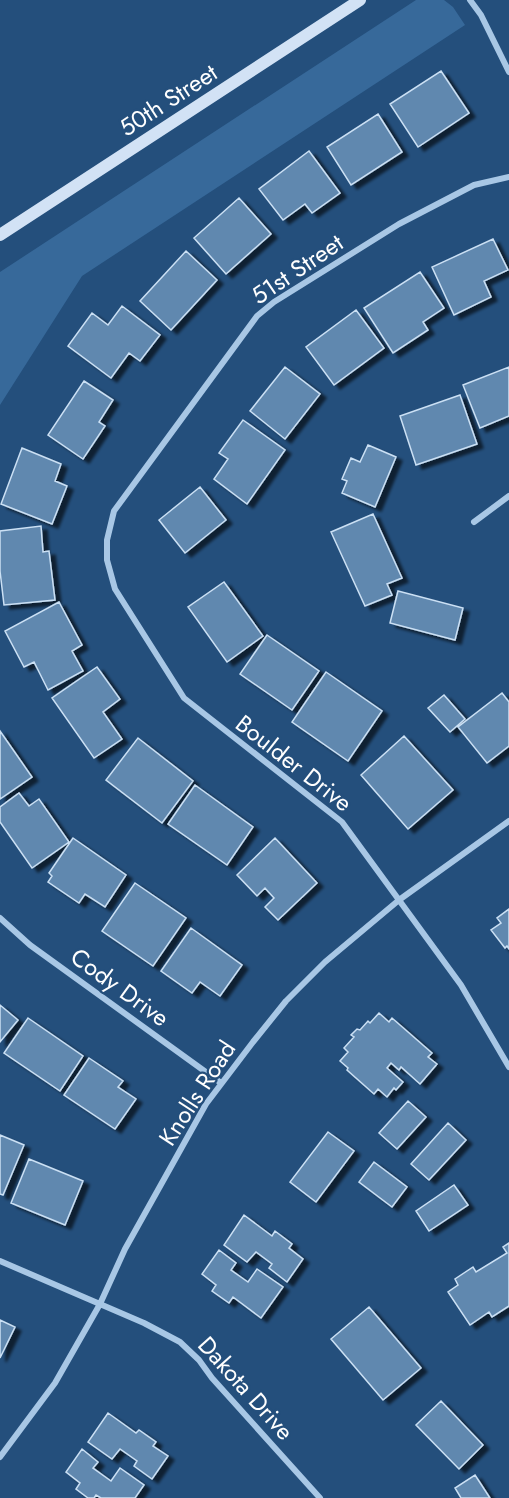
<svg xmlns="http://www.w3.org/2000/svg" width="509" height="1498" viewBox="0 0 509 1498" font-family="Jost,sans-serif">
<defs>
<filter id="shadow"><feDropShadow dx="6" dy="4" stdDeviation="1.5" flood-color="#0009"/></filter>
</defs>
<rect width="100%" height="100%" fill="#244f7c"/>
<path fill="#37699a" d="M416 0H444L453 7 465 25 82 276 0 405V272Z"/>
<path fill="#6188af" stroke="#cbe0f4" stroke-width="1.5" filter="url(#shadow)" d="M441 71 469 113 418 147 390 104Z
M378 114 402 152 351 185 327 147Z
M309 151 340 193 312 213 305 204 283 220 259 189Z
M239 198 271 234 226 274 194 238Z
M493 239 508 270 484 281 491 297 454 315 432 267Z
M186 251 217 280 171 330 140 301Z
M420 272 444 308 423 322 428 330 393 353 364 308Z
M122 306 160 335 140 361 129 353 111 378 68 346 92 313 108 325Z
M356 310 384 348 334 385 306 347Z
M285 367 320 394 285 439 250 411Z
M509 367V416L480 428 463 385Z
M84 381 113 400 99 422 105 426 83 459 48 435Z
M460 395 477 444 416 465 400 416Z
M243 420 285 450 247 504 214 479 228 459 219 453Z
M368 445 396 457 375 507 342 493 347 481 342 479 351 458 360 462Z
M22 448 61 464 55 481 67 486 52 524 1 504Z
M200 487 226 520 185 553 159 520Z
M373 514 402 578 387 584 392 595 365 606 331 532Z
M41 526 43 552 49 551 55 600 4 605 0 571V531Z
M224 582 263 636 227 662 188 607Z
M398 591 463 608 455 640 390 623Z
M59 602 82 645 72 651 83 671 48 690 34 662 24 667 5 631Z
M267 635 319 671 292 710 240 674Z
M97 667 120 699 103 712 122 739 94 758 52 698Z
M326 672 382 711 348 761 292 722Z
M502 693 509 702V746L487 763 458 727Z
M444 695 465 719 450 732 428 708Z
M0 731 32 777 0 799Z
M404 736 453 790 408 829 361 775Z
M138 738 193 781 162 823 106 780Z
M195 785 253 827 227 865 168 824Z
M19 793 29 806 39 799 69 842 32 868 0 822V807Z
M73 838 126 875 105 907 85 894 79 903 48 882 52 876 49 873Z
M275 838 317 883 278 920 265 907 274 898 265 888 257 896 237 875Z
M135 883 186 918 153 966 102 931Z
M509 909V949L507 946 505 948 491 930 501 923 497 918Z
M191 928 242 965 220 996 200 982 192 993 161 971Z
M0 1005 18 1020 0 1042Z
M379 1013 389 1022 392 1018 432 1053 428 1057 437 1064 420 1084 401 1067 399 1070 391 1063 387 1068 403 1082 396 1090 394 1088 387 1097 378 1089 374 1094 347 1070 348 1068 340 1061 348 1052 344 1048 354 1037 351 1035 357 1029 360 1030 368 1021 370 1023Z
M28 1018 83 1056 60 1091 4 1053Z
M89 1058 123 1081 118 1087 136 1099 115 1129 64 1095Z
M408 1101 426 1117 397 1149 379 1133Z
M448 1123 466 1140 429 1180 411 1164Z
M328 1132 354 1151 316 1202 290 1182Z
M0 1135 24 1145 3 1195 0 1194Z
M29 1159 83 1181 65 1225 11 1203Z
M374 1162 407 1187 392 1207 359 1182Z
M454 1185 468 1205 429 1231 416 1211Z
M244 1215 272 1236 275 1231 292 1244 289 1248 303 1259 287 1282 269 1268 272 1264 256 1252 247 1262 224 1245Z
M509 1243V1306L492 1317 489 1312 470 1325 448 1292 458 1285 455 1279 473 1267 476 1272 507 1253 503 1247Z
M219 1250 236 1263 231 1270 248 1282 257 1269 283 1287 261 1318 233 1297 229 1303 212 1291 216 1285 202 1274Z
M369 1307 421 1368 383 1400 331 1339Z
M0 1320 15 1327 0 1358Z
M441 1401 483 1445 459 1469 416 1425Z
M108 1413 136 1433 139 1430 156 1442 153 1446 168 1456 152 1479 134 1466 137 1461 120 1449 112 1459 88 1442Z
M82 1449 98 1462 93 1468 111 1481 120 1468 144 1485 135 1498H101L96 1495 94 1498H88L76 1489 80 1483 66 1472Z
M475 1475 490 1498H461L455 1488Z"/>
<g fill="none" stroke-linecap="round" stroke-linejoin="round">
<path stroke="#a8c7e5" stroke-width="6" d="M470 0 481 15 509 72
M509 177 474 185 399 224 274 302 257 316 114 511 107 540V560L115 589 184 698 342 822 461 985 509 1067
M474 522 509 496
M0 918 30 945 221 1083
M0 1261 144 1323 180 1342 199 1360 212 1378 320 1498
M0 1457 55 1383 100 1304 125 1249 206 1104 253 1042 286 1001 325 962 399 900 509 821"/>
<path stroke="#d2e2f5" stroke-width="12" d="M0 235 360 0"/>
</g>
<g text-anchor="middle" dominant-baseline="central" stroke-width="4.5" stroke-linejoin="round" paint-order="stroke">
<g font-size="24" fill="#fff" stroke="#244f7c">
<text transform="translate(168 100) rotate(-33)">50th Street</text>
<text transform="translate(297 269) rotate(-34)">51st Street</text>
<text transform="translate(294 763) rotate(38)">Boulder Drive</text>
<text transform="translate(120 987) rotate(36)">Cody Drive</text>
<text transform="translate(197 1093) rotate(-57)">Knolls Road</text>
<text transform="translate(246 1388) rotate(48)">Dakota Drive</text>
</g>
</g>
</svg>
